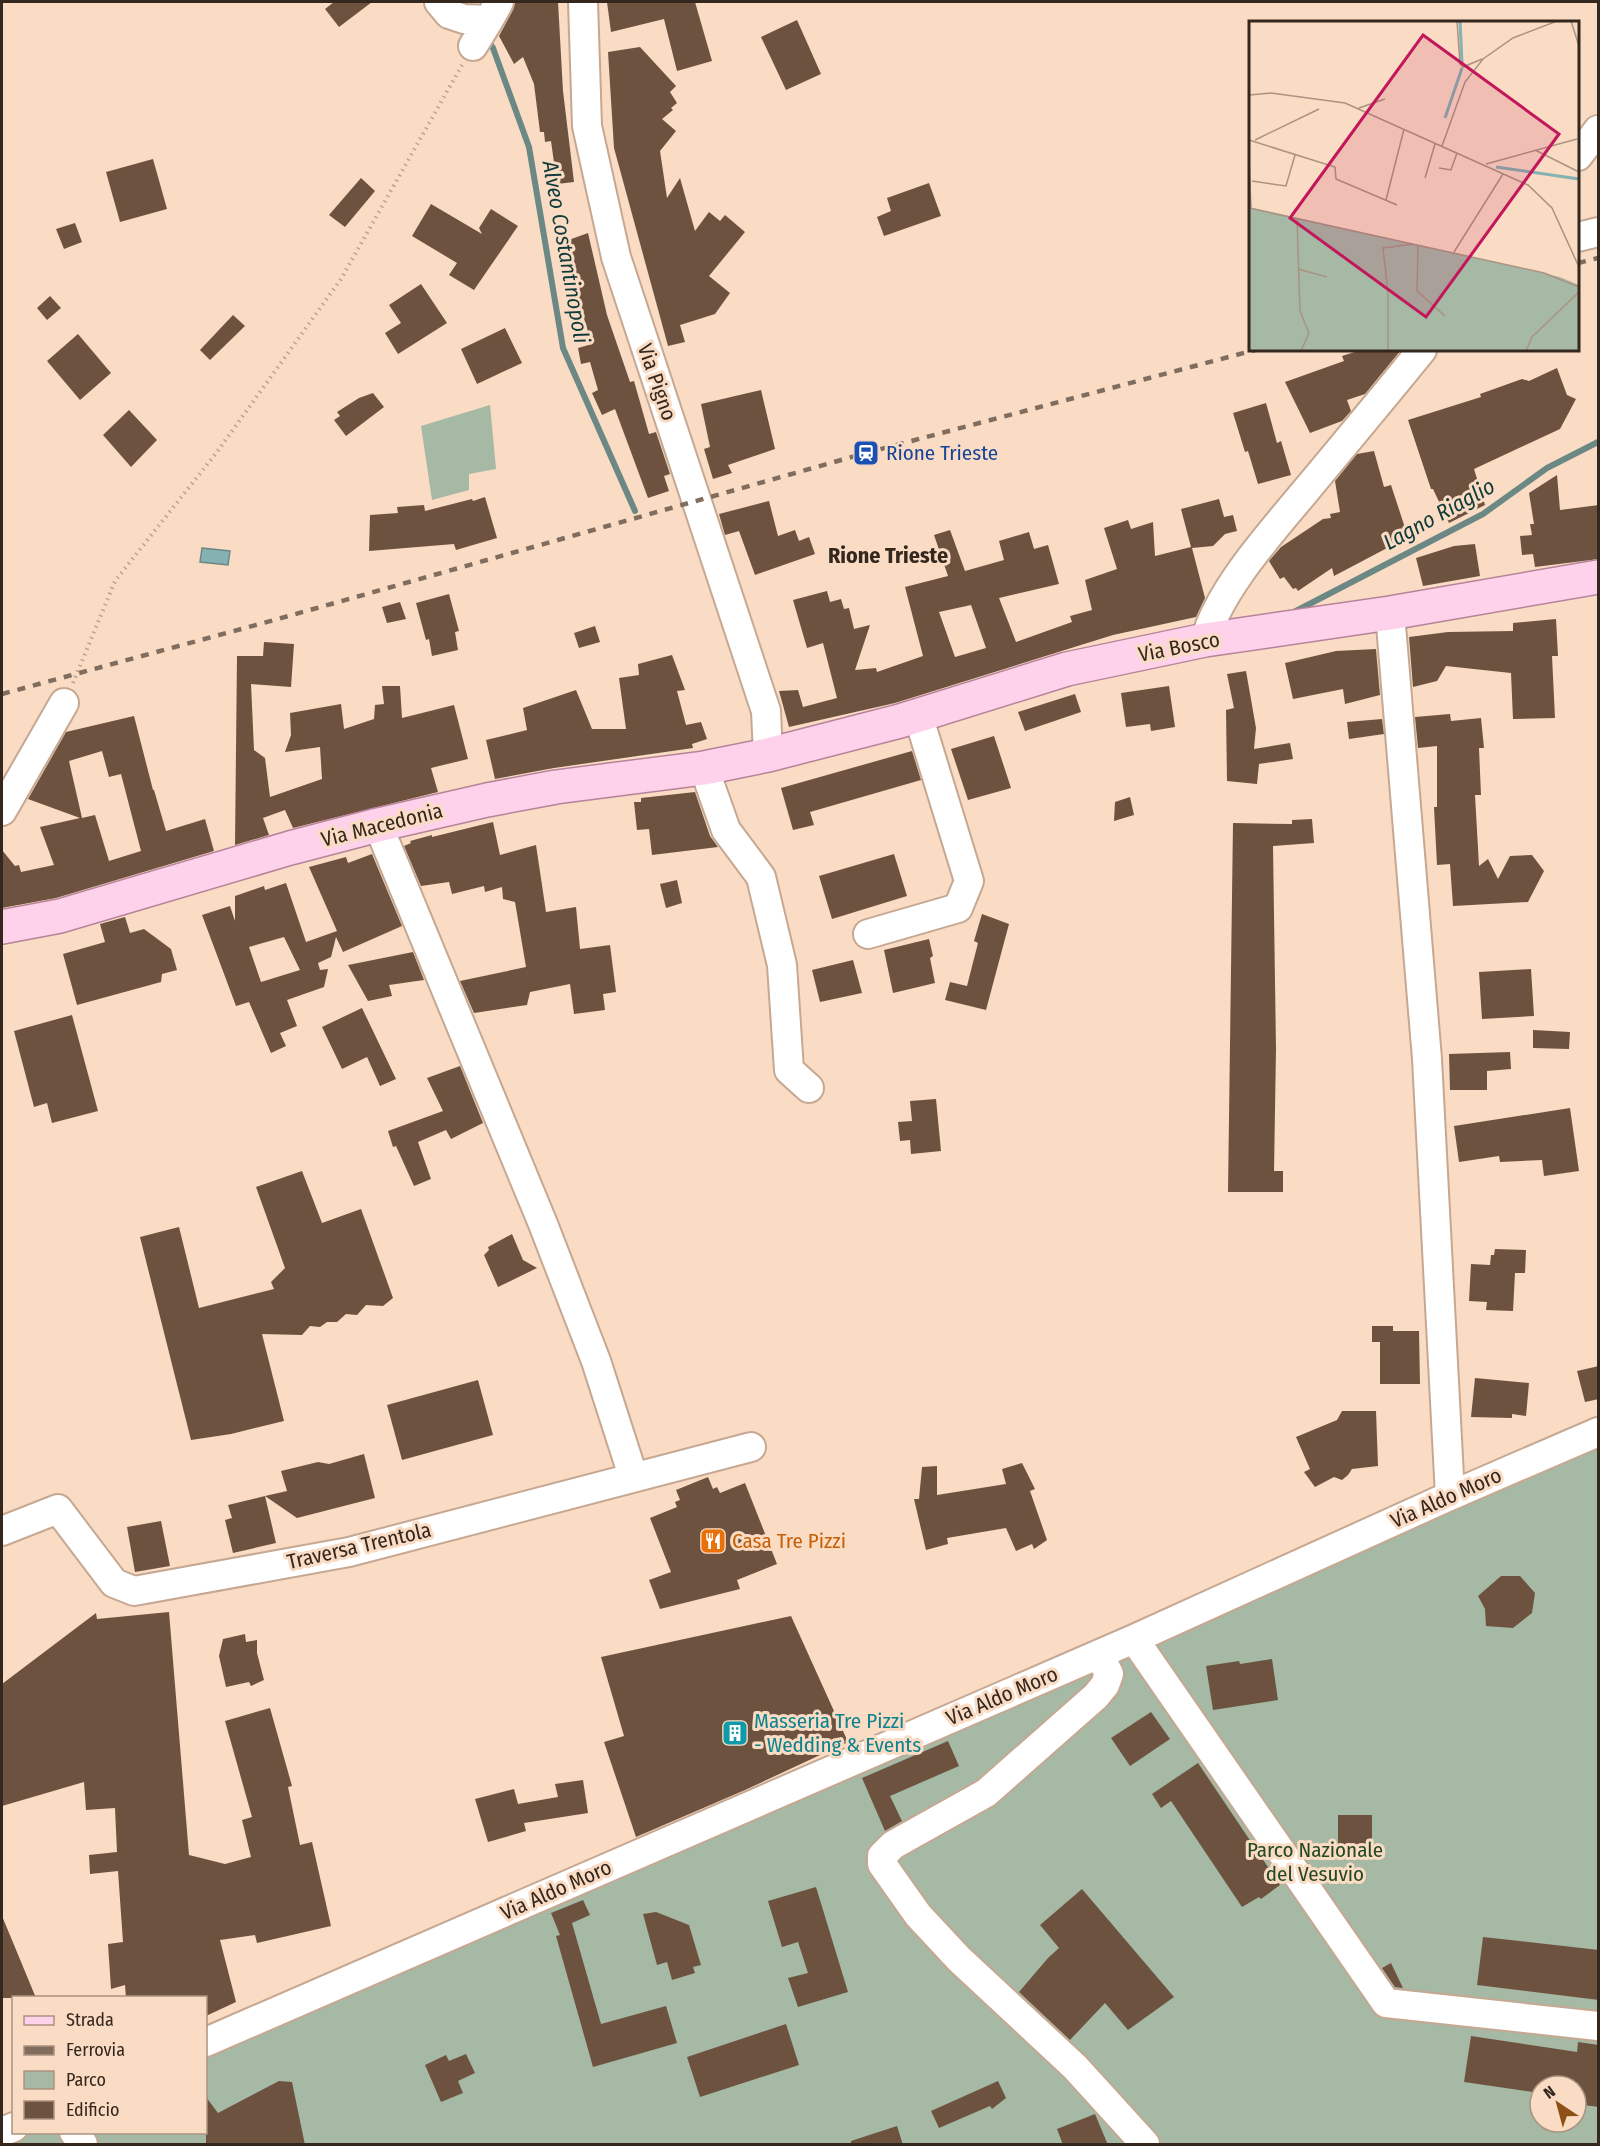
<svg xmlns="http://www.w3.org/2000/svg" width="1600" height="2146" viewBox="0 0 1600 2146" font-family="'Fira Sans Condensed',sans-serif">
<rect width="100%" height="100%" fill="#fadbc3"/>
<path fill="#a5b9a4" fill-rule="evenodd" d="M490 405 496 469 469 474V490L432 500 421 426Z
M1598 1424V2144H2L14 2132H206V2033ZM1540 2086H1576V2122H1540Z"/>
<path fill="#84b1b1" stroke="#6c8885" stroke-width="1.5" d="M202 548 230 551 228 565 200 562Z"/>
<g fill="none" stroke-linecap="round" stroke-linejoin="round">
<path stroke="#6c8885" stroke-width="6" d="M487 39 493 48 529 147 563 348 635 511
M1294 612 1483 514 1547 468 1598 442"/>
</g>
<path fill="#6d533f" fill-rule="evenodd" d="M334 2H372L339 27 325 9Z
M515 2H558L563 91 574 182 557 184 551 141 545 142 544 132H540L534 84 523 57 514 64 499 36 513 10Z
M607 2H695L712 61 677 71 664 19 611 32Z
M797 20 821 74 786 90 761 37Z
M640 47 676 86 670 92 677 103 671 108 673 110 662 119 676 131 660 151 667 198 680 178 695 231 709 212 720 221 725 215 745 232 709 276 730 293 715 314 680 325 685 342 668 346 614 148 608 52Z
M153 159 167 209 120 222 106 172Z
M361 178 375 191 345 227 329 215Z
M929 183 941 216 884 236 877 217 891 211 887 198Z
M431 204 482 234 479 228 491 209 518 226 474 290 449 275 457 263 412 236Z
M75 223 82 242 64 249 56 229Z
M588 233 607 315 630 382 634 381 649 434 656 432 670 474 664 476 669 491 648 498 615 409 602 415 592 393 598 390 590 362 581 364 578 348 592 344 580 306 563 242Z
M421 284 447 323 398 354 385 333 401 323 389 305Z
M50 296 61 308 47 320 37 308Z
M233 315 245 326 210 360 200 350Z
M505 328 522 363 477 384 461 349Z
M78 334 111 373 80 400 47 361Z
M1361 350H1401L1365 394 1347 400 1351 411 1342 421 1310 433 1285 382 1344 361 1342 356Z
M1557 368 1567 395 1576 399 1560 429 1474 469 1485 505 1449 523 1433 489H1431L1408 420 1481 397 1480 394 1522 379 1529 381Z
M761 390 775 449 728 465 732 473 713 479 704 449 710 447 701 404Z
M373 393 384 407 346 436 334 420 340 416 337 412 359 398Z
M1266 403 1277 443 1281 441 1291 475 1258 484 1248 451 1245 452 1233 413Z
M129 410 157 440 131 467 103 435Z
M1374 451 1384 487 1391 485 1408 537 1334 576 1332 568 1298 591 1296 588 1293 589 1284 577 1280 579 1269 561 1281 547 1323 519 1331 518 1330 514 1340 512 1335 481 1357 454Z
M1557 475 1560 510 1599 505V559L1535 567 1533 554 1522 555 1520 536 1532 535 1530 524H1534L1529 493Z
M485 497 497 538 456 550 454 544 369 551 370 515 398 513 397 507 424 505 425 511 472 499 473 501Z
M1219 499 1224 517 1233 515 1237 531 1225 534 1213 546 1192 548 1205 598 1196 617 1113 635 895 703 789 727 779 691 798 690 803 707 837 698 823 643 807 648 793 600 827 591 830 602 841 599 844 609 849 608 854 629 870 625 855 670 876 668 877 672 923 656 905 587 948 576 934 535 950 530 965 571 1004 560 999 541 1029 532 1034 549 1048 545 1059 584 999 598 1016 642 1072 622 1070 616 1092 610 1085 580 1117 569 1104 528 1128 520 1131 529 1153 522 1155 556 1191 547 1181 509ZM971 605 986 648 955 657 939 612Z
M769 501 778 536 795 530 799 541 809 537 815 554 755 575 739 531 725 535 719 514Z
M1475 544 1480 576 1423 586 1416 558 1454 546Z
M449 594 459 631 455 632 458 650 432 656 429 639 426 640 416 603Z
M400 602 406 619 387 623 382 607Z
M1556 619 1558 656H1552L1555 718 1513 719 1511 673 1446 666 1437 681 1413 687 1409 637 1448 632 1513 631V623Z
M595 626 600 642 579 648 574 633Z
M264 642 294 644 291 687 251 684 254 750 265 758 270 797 322 779 320 747 285 752 291 735 290 713 341 704 344 729 374 719 375 705 384 704 382 686H400L402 718 454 705 468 759 431 768 438 792 293 828 285 810 263 818 269 835 235 845 237 656H263Z
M1376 649 1380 695 1345 704 1343 689 1293 699 1285 663 1336 651Z
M672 655 685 690 677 691 686 725 701 722 707 739 692 744 693 748 554 768 495 779 486 740 527 730 523 708 576 690 592 729H626L619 678 639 675 638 664Z
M1246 671 1256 728 1254 749 1290 743 1293 759 1259 764 1257 784 1227 781 1226 710 1234 708 1227 674Z
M1169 686 1175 727 1151 731 1150 724 1126 727 1121 693Z
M1075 694 1081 712 1025 731 1018 712Z
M1450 714 1451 721 1481 718 1484 748H1479L1481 795H1475L1479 866 1488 859 1498 879 1510 856 1532 855 1544 871 1528 902 1453 906 1450 864 1437 865 1434 807H1437V746L1418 748 1415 717Z
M134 716 153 790H154L166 831 205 819 214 851 56 898 2 908V850L15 866 19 865 21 872 54 865 40 827 80 818 28 799 66 732ZM102 751 109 777 121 774 141 851 109 861 95 815 82 818 69 761Z
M1382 719 1384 734 1349 739 1347 722Z
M994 736 1011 788 968 800 951 749Z
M912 751 921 780 810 812 814 825 793 830 781 788Z
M695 792 710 836 718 847 652 855 649 829 637 830 634 802H641V798Z
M1130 797 1134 815 1114 821 1115 802Z
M1312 819 1314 843 1273 846 1276 1049 1274 1171H1283V1192H1228L1233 823 1292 824V820Z
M493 822 500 855 536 845 546 912 576 907 580 949 610 945 616 992 603 994 605 1010 574 1014 570 984 530 992 527 1005 474 1013 460 981 526 967 515 902 503 899 502 887 485 892 484 886 452 894 449 882 421 886 404 846 411 843 410 841 432 835V837Z
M372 854 402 926 343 952 336 937 331 957 318 963 320 970 328 969 324 987 287 1000 297 1026 280 1033 286 1046 271 1053 249 1002 236 1006 202 915 230 906 235 921V896L264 886 265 890 286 883 306 942 337 931 309 867 346 857 348 863ZM284 937 300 970 261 982 249 947Z
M894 854 907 896 832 919 819 876Z
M677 880 682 903 666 908 660 884Z
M982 914 1009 924 986 1010 945 1000 950 982 967 986 978 943 974 941Z
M125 917 130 933 144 929 171 949 177 970 162 974 161 982 77 1005 63 954 105 942 100 924Z
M929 939 933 956 930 958 935 983 893 993 884 950Z
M413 952 424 980 389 985 392 996 368 1001 348 965Z
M853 960 862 993 820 1002 812 970Z
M1531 969 1534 1016 1482 1019 1479 972Z
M362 1008 396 1079 380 1086 367 1057 342 1069 322 1027Z
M72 1015 98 1111 52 1123 47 1103 34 1107 14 1031Z
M1533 1030 1570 1032 1569 1049 1533 1048Z
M1510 1052 1511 1069 1487 1071V1090H1450L1449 1054Z
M460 1066 483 1123 451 1139 446 1130 418 1142 431 1179 414 1186 396 1146 393 1147 388 1131 443 1111 427 1078Z
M936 1099 941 1151 911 1154 910 1140 900 1141 898 1122 912 1121 910 1101Z
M1570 1108 1579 1171 1544 1176 1542 1160 1500 1162 1499 1156 1459 1162 1454 1126Z
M302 1171 322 1223 361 1209 393 1298 383 1306 366 1305 357 1315 346 1314 337 1322H327L320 1327 310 1326 302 1335 262 1334 284 1421 231 1434 191 1440 140 1237 179 1227 199 1308 274 1289 271 1282 285 1268 256 1187Z
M512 1234 523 1260 537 1268 498 1287 484 1255 489 1250 488 1247Z
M1495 1249 1526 1250 1525 1273H1515L1513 1311 1486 1310 1487 1302 1469 1301 1471 1264 1490 1265 1491 1255H1494Z
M1372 1326H1393V1331H1419L1420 1384H1380V1342H1372Z
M1599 1366V1399L1585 1402 1577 1371Z
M1475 1378 1529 1383 1526 1416 1512 1414V1418L1471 1417Z
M478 1380 493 1435 402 1460 387 1405Z
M1342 1411H1376L1378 1466 1352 1469 1348 1475 1342 1480 1334 1477 1315 1487 1304 1472 1310 1469 1296 1437 1337 1420Z
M364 1454 375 1498 297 1518 265 1496 287 1491 281 1471 318 1462 329 1464Z
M1022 1463 1035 1489 1030 1491 1047 1540 1034 1549 1032 1544 1016 1551 1006 1528 947 1538 948 1544 926 1550 914 1499H919L922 1467 937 1466V1495L1006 1484 1002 1469Z
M708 1477 713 1489 717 1487 720 1493 745 1483 777 1564 737 1580 740 1589 660 1609 649 1580 671 1572 650 1518 677 1507 675 1502 680 1500 676 1490Z
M265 1496 276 1543 233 1553 225 1520 232 1518 228 1505Z
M161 1521 170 1566 135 1572 127 1527Z
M1501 1576H1520L1535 1593 1532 1613 1513 1628 1486 1626 1485 1609 1478 1596Z
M169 1612 189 1855 225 1864 251 1857 242 1820 252 1817 225 1721 270 1708 292 1786 288 1787 300 1845 312 1842 331 1926 257 1943 255 1935 220 1940 236 2002 206 2016V1998H126L125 1985 111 1989 108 1944 123 1942 118 1871 90 1874 89 1855 117 1852 115 1808 86 1810 84 1782 2 1806V1684L96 1613 97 1619Z
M791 1616 848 1742 745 1790 636 1837 604 1742 624 1736 601 1657Z
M245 1634 246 1642 257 1640V1653L264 1680 251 1686 249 1682 226 1687 219 1656 223 1639Z
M1272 1659 1278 1700 1213 1710 1206 1666 1239 1661 1240 1664Z
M1151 1712 1170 1739 1130 1766 1111 1738Z
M948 1741 959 1766 890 1796 902 1821 885 1831 862 1778Z
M1198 1763 1280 1885 1261 1899 1259 1897 1242 1907 1171 1801 1161 1808 1152 1794Z
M583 1780 588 1813 524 1823 526 1831 488 1842 475 1799 514 1789 518 1804 558 1797 555 1784Z
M1338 1815H1372V1844L1338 1845Z
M816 1887 848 1992 798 2007 788 1978 808 1973 798 1942 782 1947 768 1901Z
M1082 1889 1174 1997 1128 2030 1105 2003 1070 2040 1019 1992 1048 1958 1059 1948 1040 1925Z
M583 1900 590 1915 572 1923 601 2024 666 2006 677 2043 593 2067 556 1936 560 1935 551 1913Z
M656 1912 689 1925 701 1965 693 1967 695 1973 672 1980 667 1962 657 1965 643 1914Z
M2 1916 36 1998H2Z
M1483 1937 1599 1950V2000L1477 1985Z
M1391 1963 1403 1988 1395 1987 1382 1968Z
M786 2024 799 2065 700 2097 687 2057Z
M1471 2036 1577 2052 1578 2042 1599 2045V2107L1576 2104V2086H1540V2093L1464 2082Z
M466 2054 475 2073 458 2081 463 2093 441 2102 425 2065 446 2055 449 2061Z
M279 2081 292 2082 305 2145H206V2097L218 2113Z
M998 2081 1006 2098 992 2109 990 2106 939 2128 931 2111Z
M1095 2114 1108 2145H1063L1057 2129Z
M897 2126 903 2145H851V2141Z"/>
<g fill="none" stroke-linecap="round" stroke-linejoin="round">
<g stroke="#c6a892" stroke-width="32">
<path id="minor" d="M439 2 449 14 464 19 489 20 499 2
M583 2 587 126 616 257 766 711 768 755
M473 46 489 20
M1578 156 1598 130
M1578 237 1598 232
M1390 613 1427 1059 1450 1496
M1205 640C1220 589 1269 535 1303 494 1343 446 1383 398 1422 350
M704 768 726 830 761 877 782 965 789 1070 809 1088
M2 811 64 703
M378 825 543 1224 596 1361 633 1476
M868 934 958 908 969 881 918 715
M2 1531 58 1509 114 1583 134 1591 349 1552 751 1447
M1134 1639 1386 2003 1598 2026
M1099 1654 1109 1674 1105 1685 1096 1696 986 1793 893 1845 882 1856V1864L918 1915 959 1959 1075 2067 1145 2144
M206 2042 1134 1639 1443 1499 1598 1432
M2 2132 14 2127
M74 2132 83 2144"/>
</g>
<g stroke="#b7839a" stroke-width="36">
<path id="major" d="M2 927 60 916 290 848 378 825 487 800 556 787 704 768 768 755 900 721 1067 669 1205 640 1390 613 1598 577"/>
</g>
<path stroke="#bda490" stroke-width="4" stroke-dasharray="1.5 4.5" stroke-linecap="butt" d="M73 683 115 581 217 452 341 279 462 65"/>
<use href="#minor" stroke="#fff" stroke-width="28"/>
<use href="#major" stroke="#fed2ea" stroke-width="33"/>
<path stroke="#816d5e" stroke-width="4.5" stroke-dasharray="8 8" stroke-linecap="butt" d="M1578 263 1598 258
M2 694 278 619 866 453 1255 350"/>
</g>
<defs>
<g id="station-square" transform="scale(1.35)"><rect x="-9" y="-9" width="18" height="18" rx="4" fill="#1a4fb4" stroke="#fadbc3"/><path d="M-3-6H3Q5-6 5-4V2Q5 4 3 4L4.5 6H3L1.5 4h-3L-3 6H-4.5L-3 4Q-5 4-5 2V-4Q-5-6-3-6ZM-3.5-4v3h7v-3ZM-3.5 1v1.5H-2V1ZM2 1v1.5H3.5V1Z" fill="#fff"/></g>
<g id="restaurant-square" transform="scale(1.35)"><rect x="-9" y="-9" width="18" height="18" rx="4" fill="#e8710a" stroke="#fadbc3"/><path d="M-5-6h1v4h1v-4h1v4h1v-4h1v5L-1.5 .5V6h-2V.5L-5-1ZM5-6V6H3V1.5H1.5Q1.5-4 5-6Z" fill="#fff"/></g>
<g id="building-square" transform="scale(1.35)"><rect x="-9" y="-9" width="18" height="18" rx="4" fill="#0f9aa8" stroke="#fadbc3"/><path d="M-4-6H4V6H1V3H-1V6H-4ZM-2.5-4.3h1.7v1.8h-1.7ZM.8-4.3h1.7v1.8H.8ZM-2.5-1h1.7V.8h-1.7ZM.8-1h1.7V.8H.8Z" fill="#fff"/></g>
</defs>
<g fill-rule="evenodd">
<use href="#station-square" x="866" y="453"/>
<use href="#restaurant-square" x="713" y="1541"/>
<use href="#building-square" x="735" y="1733"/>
</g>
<g text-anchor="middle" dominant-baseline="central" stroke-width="6" stroke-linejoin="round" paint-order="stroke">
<g font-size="21" fill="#33271e" stroke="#fadbc3">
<text transform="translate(657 382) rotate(71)">Via Pigno</text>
<text transform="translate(1179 647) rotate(-11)">Via Bosco</text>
<text transform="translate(382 825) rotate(-14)">Via Macedonia</text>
<text transform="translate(1446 1498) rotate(-24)">Via Aldo Moro</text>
<text transform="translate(359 1546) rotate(-13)">Traversa Trentola</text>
<text transform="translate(1002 1696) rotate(-23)">Via Aldo Moro</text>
<text transform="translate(556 1890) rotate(-24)">Via Aldo Moro</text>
</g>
<g font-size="21" fill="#164399" stroke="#fadbc3" text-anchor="start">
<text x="886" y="453">Rione Trieste</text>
</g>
<g font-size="21" fill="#c56008" stroke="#fadbc3" text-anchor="start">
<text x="732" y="1541">Casa Tre Pizzi</text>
</g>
<g font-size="21" fill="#0d838f" stroke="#fadbc3" text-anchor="start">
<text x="754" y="1721">Masseria Tre Pizzi<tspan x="754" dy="24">- Wedding &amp; Events</tspan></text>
</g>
<g font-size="21" fill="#224922" stroke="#fadbc3">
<text x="1315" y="1850">Parco Nazionale<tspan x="1315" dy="24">del Vesuvio</tspan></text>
</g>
<g font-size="22" font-style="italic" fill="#0f3b3b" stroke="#fadbc3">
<text transform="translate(566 252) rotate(80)">Alveo Costantinopoli</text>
<text transform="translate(1439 514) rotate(-29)">Lagno Riaglio</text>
</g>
<g font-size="22" font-weight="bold" fill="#33271e" stroke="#fadbc3">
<text x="888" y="555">Rione Trieste</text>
</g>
</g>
<g transform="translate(1249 21)">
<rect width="330" height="330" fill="#fadbc3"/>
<path d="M0 186 311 256 330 264V330H0Z" fill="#a5b9a4"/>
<path fill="none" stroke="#84b1b1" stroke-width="3" d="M211 0 213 42M196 97 213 47M247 146 330 158"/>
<path fill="none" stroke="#aa9381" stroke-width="1.5" d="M208 0 211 43 214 46 233 38M322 0 330 25M0 74 22 72 96 82 279 164 303 187 330 246M110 87 136 78M0 119 86 146 87 158 148 184M6 119 70 88M193 125 216 61 234 38 264 17 308 0M286 129 330 151M0 139 2 187M237 143 328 118M190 147 202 149 208 132M176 157 186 123M3 160 37 165 46 134M137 179 155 108M0 187 295 252 330 266M48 197 51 290 60 312 52 330M169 224 168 270 196 295M205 231 254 153M49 248 78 256M139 330V272L134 227 165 223M277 330 283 316 330 271"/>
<path fill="#c2185b" fill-opacity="0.15" stroke="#c2185b" stroke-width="3" d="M174 14 310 113 177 296 41 197Z"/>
<rect width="330" height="330" fill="none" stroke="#33271e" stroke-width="3"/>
</g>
<rect width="1600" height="2146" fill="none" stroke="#33271e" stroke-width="6"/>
<rect x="12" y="1996" width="195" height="138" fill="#fadbc3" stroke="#aa9381" stroke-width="1.5"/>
<rect x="24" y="2016" width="30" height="9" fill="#fed2ea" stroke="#aa9381" stroke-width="1.5"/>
<text x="66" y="2026" font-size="18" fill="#33271e">Strada</text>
<rect x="24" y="2046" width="30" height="9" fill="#816d5e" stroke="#aa9381" stroke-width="1.5"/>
<text x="66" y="2056" font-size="18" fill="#33271e">Ferrovia</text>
<rect x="24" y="2071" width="30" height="18" fill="#a5b9a4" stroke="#aa9381" stroke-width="1.5"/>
<text x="66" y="2086" font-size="18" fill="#33271e">Parco</text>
<rect x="24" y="2101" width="30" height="18" fill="#6d533f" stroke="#aa9381" stroke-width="1.5"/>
<text x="66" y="2116" font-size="18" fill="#33271e">Edificio</text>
<g transform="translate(1558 2104) rotate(324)"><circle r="28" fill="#fadbc3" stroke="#aa9381" stroke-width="1.5"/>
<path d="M0-4.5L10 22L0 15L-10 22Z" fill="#8f5016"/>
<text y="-9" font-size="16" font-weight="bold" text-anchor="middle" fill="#33271e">N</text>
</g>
</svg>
